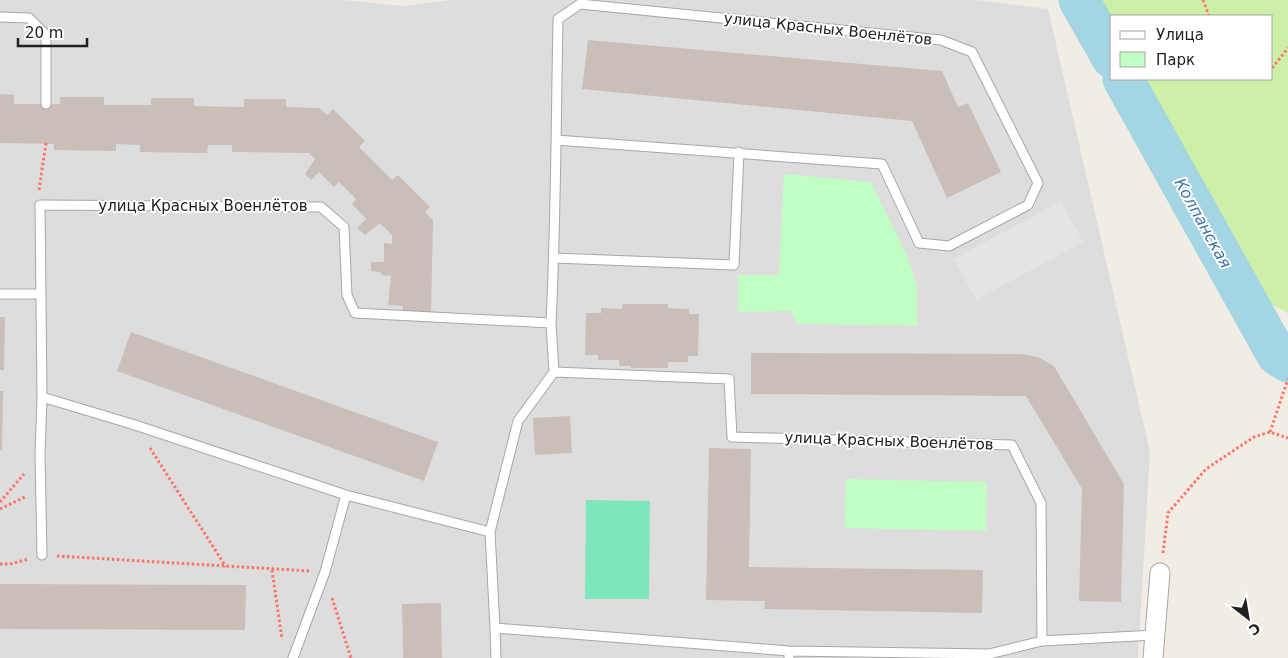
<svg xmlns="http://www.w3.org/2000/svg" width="1288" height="658" viewBox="0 0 1288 658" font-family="'DejaVu Sans',sans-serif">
<rect width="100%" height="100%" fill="#f1ede5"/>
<path fill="#dedddd" d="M0 0H343L404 6 450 0H977L1048 9 1150 452 1138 658H0Z"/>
<path fill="#cdefa8" d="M1093 0H1288V313L1260 298 1137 79H1272V16H1112V33Z"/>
<path fill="#c0fec3" d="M784 174 871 182 908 258 917 287V326L798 324 790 311 738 312V275H779Z
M846 479 987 482 986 531 845 528Z"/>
<path fill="#7ee6bb" d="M586 500 650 501 649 599H585Z"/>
<path fill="#e4e4e4" d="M1061 201 1083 242 976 300 954 259Z"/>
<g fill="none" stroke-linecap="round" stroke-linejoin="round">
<path stroke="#a3d5e2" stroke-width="41" d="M1079 0 1112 58
M1123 79 1277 355 1288 362"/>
</g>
<path fill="#cabfb8" d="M588 40 942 71 958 107 968 103 1001 172 947 198 912 121 582 89Z
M0 94 14 95V104H60V97H104V105H151V98H194V106L244 107V99H286V107L319 108 327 115 333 109 365 141 359 147 392 180 398 175 430 207 425 212 433 220 431 313 403 312V306L388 305 391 276 381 275V272L371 271V262H384V243L392 244V235L380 223 365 235 357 228 366 219 352 204 356 199 339 182 334 187 319 172 311 180 305 174 315 159 309 153 232 152V145H208L207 153 140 152V145L116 144V151L54 150V144L0 143Z
M623 304H668V308L689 309V314H699L698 356H688V362H668V368H631V366H619V360H598V355H585L586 313H601V308L622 309Z
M0 317H5L4 370H0Z
M131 332 438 442 424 481 117 371Z
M751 353 1021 354 1038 357 1054 366 1124 484 1121 602 1079 601 1082 489 1026 396 751 394Z
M0 391H3L2 450H0Z
M570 416 572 453 535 455 533 418Z
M709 448 751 449 749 567 983 570 982 613 764 609 765 601 706 600Z
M0 584 246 585 245 630 0 629Z
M441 603 442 658H403L402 604Z"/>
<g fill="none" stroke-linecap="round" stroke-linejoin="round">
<g stroke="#a7a7a7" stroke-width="11">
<path id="lane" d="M0 17 29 18 46 35V104
M554 258 734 265 739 152
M0 294H39
M551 323C556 222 556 120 558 19L580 4 941 40 972 52 1038 183 1028 205 949 246 919 243 882 164 556 140
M490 532 518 421 554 372
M42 555 40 455 42 397
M495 628 496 658
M789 651 989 654 1042 641
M293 658 325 572 346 495
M789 658V651L495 628 490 532 346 495 135 425 42 397 40 205 321 207 344 227 347 295 355 313 551 323 554 372 729 379 732 437 1012 445 1041 503 1042 641 1155 635"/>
</g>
<g stroke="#a7a7a7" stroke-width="21">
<path id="street" d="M1153 658 1160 573"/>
</g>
<path stroke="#ff7469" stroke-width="3" stroke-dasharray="2.5 2.5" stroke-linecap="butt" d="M1203 0 1209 16
M1272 68 1288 48
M39 190 46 143
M1270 432 1288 379
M150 448 226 567
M0 502 24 474
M0 509 27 496
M1163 553 1168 513 1206 469 1254 437 1270 432 1288 438
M57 556 310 571
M0 564H10L29 559
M272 570 282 639
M332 598 351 658"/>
<use href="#lane" stroke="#fff" stroke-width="9"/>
<use href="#street" stroke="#fff" stroke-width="19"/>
</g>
<g text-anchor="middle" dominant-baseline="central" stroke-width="4" stroke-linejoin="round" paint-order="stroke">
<g font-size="15" fill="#202020" stroke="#fff">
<text transform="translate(828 29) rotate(6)">улица Красных Военлётов</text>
<text x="203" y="206">улица Красных Военлётов</text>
<text transform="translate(889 441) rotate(2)">улица Красных Военлётов</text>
</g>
<g font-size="16" font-style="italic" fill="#3e76a7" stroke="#fff">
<text transform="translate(1203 223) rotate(61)">Колпанская</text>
</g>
</g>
<rect x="1110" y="15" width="162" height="65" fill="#ffffff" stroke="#a6a6a6"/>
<rect x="1120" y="31" width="25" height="8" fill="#ffffff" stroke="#a6a6a6"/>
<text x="1156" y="40" font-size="15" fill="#202020">Улица</text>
<rect x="1120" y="52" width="25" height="15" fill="#c0fec3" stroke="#a6a6a6"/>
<text x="1156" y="65" font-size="15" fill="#202020">Парк</text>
<g transform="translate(1248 618) rotate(149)" stroke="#ffffff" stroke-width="4" paint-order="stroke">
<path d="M0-4L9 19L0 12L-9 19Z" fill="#202020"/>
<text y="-8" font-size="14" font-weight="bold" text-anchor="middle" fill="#202020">С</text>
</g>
<path d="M18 38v8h69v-8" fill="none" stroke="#202020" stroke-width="2.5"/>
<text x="25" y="38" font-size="15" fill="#202020" stroke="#ffffff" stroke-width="4" paint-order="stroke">20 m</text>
</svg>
